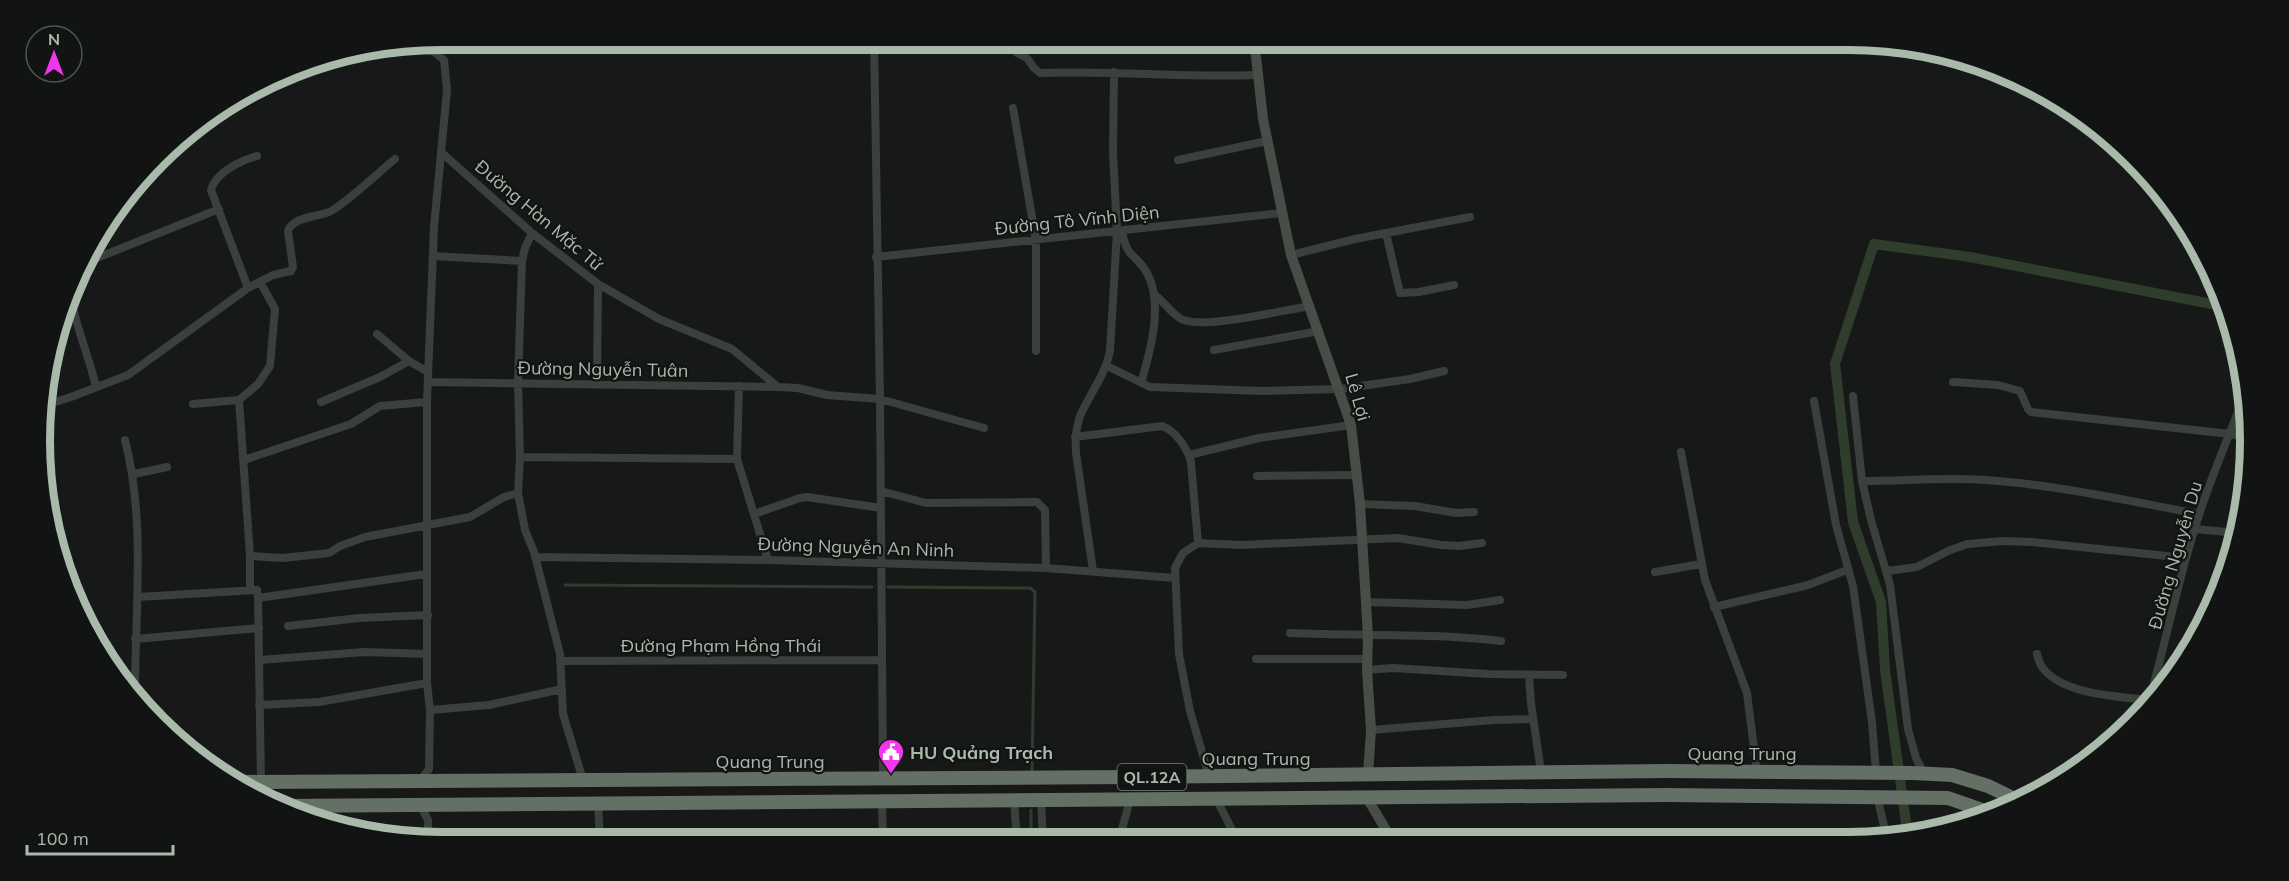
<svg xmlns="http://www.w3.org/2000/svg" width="2289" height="881" viewBox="0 0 2289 881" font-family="Mulish,sans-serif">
<rect width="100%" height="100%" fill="#171918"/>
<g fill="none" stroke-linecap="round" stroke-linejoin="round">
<path stroke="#303d2d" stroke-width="3" d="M565 585 872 587
M888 587 1030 588 1035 592 1032 772
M1031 841V810"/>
<path stroke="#303d2d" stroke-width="10" d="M1908 837 1885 670 1881 602 1853 522 1835 364 1874 244 1970 257 2227 307"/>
<path stroke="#3a403b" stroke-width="8" d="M874 39 880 399 883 778
M1009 39 1017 53 1027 58 1034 68 1040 73C1113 70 1184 78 1256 75
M1254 42 1274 39
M1013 108 1036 240V351
M442 153 532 233 598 284 659 319 732 349 778 387 798 388 827 395 880 399 984 428
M1178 160 1267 141
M1122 231C1127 260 1136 253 1147 273 1164 303 1150 353 1141 383
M532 233 525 248 522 261 518 383 520 457 518 493 525 530 534 552 560 654 563 714 583 780
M1386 233 1400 293 1419 292 1454 285
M1291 255 1355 239 1470 217
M433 256 522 261
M876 257 1281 213
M82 264 219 209
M248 288 211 190C215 173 241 160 257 156
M69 291C75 324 88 354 96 386
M1154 294C1163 301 1171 313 1181 319 1201 330 1284 310 1310 306
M377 334 409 361 428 372
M1214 350 1319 331
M1107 366 1150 387 1262 391 1340 389 1410 379 1444 371
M428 382 777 387
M1953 382 1998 385 2020 391 2028 409 2031 412 2230 434 2248 438
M597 384 598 284
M739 386 737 459 768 560
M1853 396 1862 481 1871 520 1890 585 1908 729 1916 758 1924 773
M239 400 250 556V589
M1814 401 1836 525 1853 586 1872 722 1876 772
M321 402 380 377 409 361
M193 404 239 400 258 384 270 366 275 309 260 282
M43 406 71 397 128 375 248 288 273 275 291 271 293 267 288 231C293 217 316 217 329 212 343 206 380 171 395 159
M1075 437 1162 426C1176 431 1187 448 1191 462L1198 543
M125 440C146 522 135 610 135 694
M1681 452 1705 580 1747 693 1757 772
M1189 455 1259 438 1351 425
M520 457 737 459
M244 460 351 424 380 406 427 402
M134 474 167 467
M1257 476 1357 475
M1862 481C1903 481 1945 477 1986 480 2058 485 2128 501 2199 514
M881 491 926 503 1037 502 1045 510 1046 568
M1360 504 1415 506 1456 513 1474 512
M754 514 800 498 807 497 881 508
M2195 529 2238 533
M250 556 283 558 329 553 340 546 365 537 470 517 504 497 518 493
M535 557 768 560 1046 568 1175 578
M1093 571 1076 453C1075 440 1076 428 1080 416 1090 393 1105 376 1110 351L1117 231 1113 152 1114 72
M1887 571 1917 567 1948 551 1967 544 2003 541 2032 542 2186 558
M1655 572 1701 564
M138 597 257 590 258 598 261 782
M258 598 426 574
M1365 602 1467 605 1500 600
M1714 607 1808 585 1847 570
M288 626 359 618 428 615
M1290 633C1361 636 1431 633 1501 641
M135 639 259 628
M2037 654C2038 658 2040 664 2042 667 2062 695 2118 696 2148 700
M1256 659H1368
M259 660 365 652 427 654
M560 661 882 660
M1367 670 1393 668 1488 674 1563 675
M1529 675 1531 703 1541 772
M2150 698C2167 637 2179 575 2199 515 2213 472 2231 431 2247 389
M259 705 319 702 427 683
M430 710 489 705 562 689
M1371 730 1494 720 1533 719
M1209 776 1190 711 1179 654 1175 568 1183 553 1198 543 1241 545 1398 538 1441 545 1459 546 1482 543
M420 781 429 769 430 710 427 683V402L434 227 447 90 444 60 422 42
M1877 796 1887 839
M1014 800 1017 841
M1041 800 1043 841
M1217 800 1237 840
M882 802 883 841
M598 804 600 842
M420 805 428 820V840
M1119 840 1130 800"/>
<path stroke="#464e47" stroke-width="10" d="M1254 39 1263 119 1291 255 1351 425 1360 504 1368 636 1367 670 1371 730 1368 775
M1367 798 1392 840"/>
<path stroke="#646f65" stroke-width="14" d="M233 782 1131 777 1667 771 1913 773 1952 775 1988 786 2021 802
M278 806 1667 795 1948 798 1988 812"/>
</g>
<defs>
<g id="civic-pin" transform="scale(1.35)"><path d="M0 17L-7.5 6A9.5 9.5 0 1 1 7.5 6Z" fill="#f137eb" stroke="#121413"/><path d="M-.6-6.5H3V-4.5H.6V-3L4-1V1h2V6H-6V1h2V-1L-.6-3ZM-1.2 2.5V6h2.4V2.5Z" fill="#fff"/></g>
</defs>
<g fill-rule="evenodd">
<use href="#civic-pin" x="891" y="752"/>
</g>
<g text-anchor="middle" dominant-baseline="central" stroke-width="4.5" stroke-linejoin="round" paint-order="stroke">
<rect fill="#121413" stroke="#7c887d" stroke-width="1.5" x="1117.5" y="764" width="69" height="26" rx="4.5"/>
<g font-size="16" font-weight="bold" fill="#a9b9aa">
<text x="1152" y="777">QL.12A</text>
</g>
<g font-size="18" fill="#a9b9aa" stroke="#121413">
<text transform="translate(539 215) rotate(40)">Đường Hàn Mặc Tử</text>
<text transform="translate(1077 220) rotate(-6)">Đường Tô Vĩnh Diện</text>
<text transform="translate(603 369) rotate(1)">Đường Nguyễn Tuân</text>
<text transform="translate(1358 397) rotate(74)">Lê Lợi</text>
<text transform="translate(856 547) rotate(2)">Đường Nguyễn An Ninh</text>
<text transform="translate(2175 555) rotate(-74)">Đường Nguyễn Du</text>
<text x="721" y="645">Đường Phạm Hồng Thái</text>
<text x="1742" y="753">Quang Trung</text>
<text x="1256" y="758">Quang Trung</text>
<text x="770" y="761">Quang Trung</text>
</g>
<g font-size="18" font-weight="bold" fill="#a9b9aa" stroke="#121413" text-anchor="start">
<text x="910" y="752">HU Quảng Trạch</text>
</g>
</g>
<path d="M0 0H2289V881H0ZM441 50H1849A391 391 0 0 1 2240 441V441A391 391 0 0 1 1849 832H441A391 391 0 0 1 50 441V441A391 391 0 0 1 441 50Z" fill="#121413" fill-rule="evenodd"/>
<path fill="none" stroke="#a9b9aa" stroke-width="8" d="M441 50H1849A391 391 0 0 1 2240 441V441A391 391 0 0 1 1849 832H441A391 391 0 0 1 50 441V441A391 391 0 0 1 441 50Z"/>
<g transform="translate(54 54)"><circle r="28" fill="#121413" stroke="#4e564f" stroke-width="1.5"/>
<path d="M0-4.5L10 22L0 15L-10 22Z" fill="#f137eb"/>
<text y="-9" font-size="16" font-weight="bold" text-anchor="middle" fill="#a9b9aa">N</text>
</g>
<path d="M27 845v9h146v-9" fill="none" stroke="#a9b9aa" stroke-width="3"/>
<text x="36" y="845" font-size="18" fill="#a9b9aa" stroke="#121413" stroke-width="4.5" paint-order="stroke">100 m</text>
</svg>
